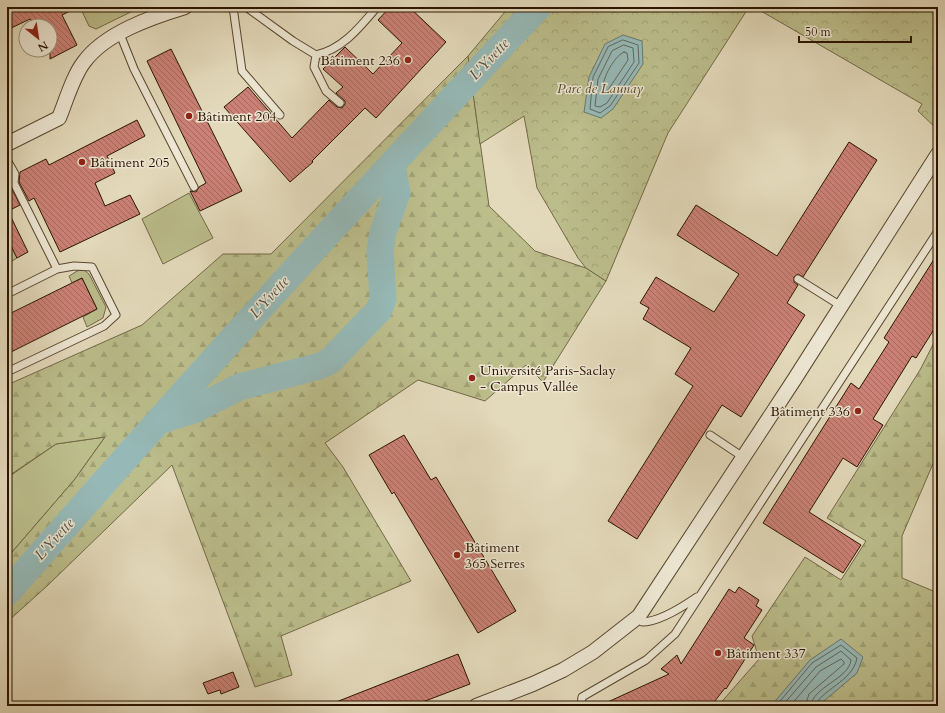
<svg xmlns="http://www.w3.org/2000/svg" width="945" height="713" viewBox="0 0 945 713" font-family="Cardo,serif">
<defs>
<pattern id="forest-firs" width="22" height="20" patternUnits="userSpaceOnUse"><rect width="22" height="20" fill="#bbbd8b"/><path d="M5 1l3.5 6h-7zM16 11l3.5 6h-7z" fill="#a1a276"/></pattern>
<pattern id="park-crowns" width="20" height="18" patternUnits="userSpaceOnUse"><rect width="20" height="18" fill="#bbbd8b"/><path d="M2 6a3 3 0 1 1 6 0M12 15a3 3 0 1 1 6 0" fill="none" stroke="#a1a276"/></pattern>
<pattern id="building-back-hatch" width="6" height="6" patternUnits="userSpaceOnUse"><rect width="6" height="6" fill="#cb8175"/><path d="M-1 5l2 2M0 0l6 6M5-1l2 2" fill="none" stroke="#a5685e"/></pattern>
</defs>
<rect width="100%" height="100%" fill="#e3dabb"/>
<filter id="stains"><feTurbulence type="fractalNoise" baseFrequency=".005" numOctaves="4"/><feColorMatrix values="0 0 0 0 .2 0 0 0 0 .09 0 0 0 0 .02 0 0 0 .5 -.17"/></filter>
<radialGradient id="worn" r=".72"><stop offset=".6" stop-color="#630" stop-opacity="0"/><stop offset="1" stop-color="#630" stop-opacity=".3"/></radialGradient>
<path fill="#bbbd8b" stroke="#736846" d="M80 7H141L96 29 89 26Z
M189 193 213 238 163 264 142 219Z
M8 239 17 258 7 264V240Z
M79 270H84L89 274 106 307 103 318 87 327 83 317 97 309 82 278 72 283 69 276Z
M105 437 75 479 7 558V478L56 444Z"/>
<path fill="url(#forest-firs)" stroke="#736846" d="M468 56 489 206 535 251 586 268 606 281 543 382 526 365 485 401 418 380 325 443 343 467 411 581 281 636 292 675 255 687 172 465 47 586 7 622V558L75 479 105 437 56 444 7 477V385L142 325 223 254H271Z
M938 335V452L902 536V578L938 593V706H718L759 659 752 636 805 557 841 580 866 541 827 518 920 370Z"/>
<path fill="url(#park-crowns)" stroke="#736846" d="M509 7H749L668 133 606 281 586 268 578 258 537 188 524 116 480 144 468 56Z
M754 7H938V130L918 111 922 104Z"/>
<path fill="#96b9b7" stroke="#6b776e" d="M623 35 642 41 643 64 613 109 601 118 584 112 589 77 605 44Z
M841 639 863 657 857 673 818 706H771L810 660Z"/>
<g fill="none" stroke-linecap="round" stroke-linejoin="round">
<path stroke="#60665c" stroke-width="1" d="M623 40 638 45 639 63 610 106 600 113 590 109 593 77 608 47Z
M624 45 633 48 634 62 607 103 600 107 595 106 598 79 612 51Z
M624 52 627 53 628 60 606 93 603 94C600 82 613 57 624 52Z
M776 706 812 663 841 645 857 658C853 682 818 691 816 706
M782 706 816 667 841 651 851 660C849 679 812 687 811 706
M790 706 820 671 841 659 844 662V664L809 694 805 706"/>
<path stroke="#96b9b7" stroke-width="27" d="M161 420 194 410 239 387 320 366 330 361 379 310 383 299 380 251 383 232 397 193 392 165
M7 593C180 394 358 199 538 7"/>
</g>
<path fill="url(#building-back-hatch)" stroke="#2b1400" d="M7 7H78L62 15 77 45 50 59V26H33L30 19 7 30Z
M390 7H409L446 42 376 118 365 108 312 161 313 162 290 182 224 107 248 87 292 138 329 100 337 107 342 108 345 104V101L336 93 343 87 323 69 345 47 373 74 402 43 378 20Z
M171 49 242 191 200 211 190 191 196 192 199 187 206 183 147 61Z
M137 120 145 136 107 156 115 173 95 183 105 206 130 195 140 214 60 252 34 198 29 201 19 182 20 172 46 159 49 165Z
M849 142 877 160 803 277 798 274 794 277V282L798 285 787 303 805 315 741 417 722 405 637 539 608 521 693 386 675 374 691 348 643 319 649 308 640 303 656 277 714 312 739 274 677 235 696 205 777 256Z
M10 177V185L20 205 8 211 28 252 17 258 7 238V179Z
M938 253V323L916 358 912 356 873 419 883 425 857 467 843 458 809 512 861 545 843 573 763 523 851 383 859 389 889 342 884 338Z
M82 278 97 309 7 354V315Z
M404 435 431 480 436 477 516 611 478 633 394 492 392 494 369 455Z
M739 587 759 600 756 606 762 610 744 638 754 645 726 689 725 688 711 706H599L669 674 661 669 677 655 681 664 729 589 735 593Z
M458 654 470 684 412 706H326Z
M233 672 239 687 221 694 220 690 208 694 203 683Z"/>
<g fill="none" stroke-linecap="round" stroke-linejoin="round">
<g stroke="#59462f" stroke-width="9">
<path id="lane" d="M233 7 242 71 280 115
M246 7 293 41 316 55
M120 34 134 69 194 187
M340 103 326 91 314 67 316 55C343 49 360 27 377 7
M7 160 15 174 14 183 57 269 74 266 92 267 116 315 104 326 7 372
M798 279 841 306
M7 294 57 269
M710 435 743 457
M639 616 642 622C659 622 684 606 697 597
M581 706 582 697 646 660 675 634 938 231"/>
</g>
<g stroke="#59462f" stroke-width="16">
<path id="street" d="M7 144 59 118C66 101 73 76 84 62 105 33 152 17 185 7
M476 706 533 684 563 670 593 652 639 616 794 380 938 154"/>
</g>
<use href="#lane" stroke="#ede7d3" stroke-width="7"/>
<use href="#street" stroke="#ede7d3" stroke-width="14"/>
</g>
<g fill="#8f2418" stroke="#ede7d3" stroke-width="1.5">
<circle cx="408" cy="60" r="4"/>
<circle cx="189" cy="116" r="4"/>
<circle cx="82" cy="162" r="4"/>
<circle cx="472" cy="378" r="4"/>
<circle cx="858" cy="411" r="4"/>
<circle cx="457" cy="555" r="4"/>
<circle cx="718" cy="653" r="4"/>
</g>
<g text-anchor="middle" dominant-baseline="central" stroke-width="3" stroke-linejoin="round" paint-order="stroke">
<g font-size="14" fill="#2b1400" stroke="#ede7d3" text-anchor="start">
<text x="400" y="60" text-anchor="end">Bâtiment 236</text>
<text x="197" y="116">Bâtiment 204</text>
<text x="90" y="162">Bâtiment 205</text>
<text x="480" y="370">Université Paris-Saclay<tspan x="480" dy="16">- Campus Vallée</tspan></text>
<text x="850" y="411" text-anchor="end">Bâtiment 336</text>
<text x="465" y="547">Bâtiment<tspan x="465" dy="16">365 Serres</tspan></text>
<text x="726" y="653">Bâtiment 337</text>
</g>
<g font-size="14" font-style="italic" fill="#56472a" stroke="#ede7d3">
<text x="600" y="88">Parc de Launay</text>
</g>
<g font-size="15" font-style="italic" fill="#504e40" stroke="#ede7d3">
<text transform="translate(489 59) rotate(-47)">L'Yvette</text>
<text transform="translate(269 297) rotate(-48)">L'Yvette</text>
<text transform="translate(54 539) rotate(-48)">L'Yvette</text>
</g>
</g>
<rect width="945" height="713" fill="none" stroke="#e3dabb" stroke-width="24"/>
<rect x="8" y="8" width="929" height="697" fill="none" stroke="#2b1400" stroke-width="2"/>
<rect x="12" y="12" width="921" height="689" fill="none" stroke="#2b1400"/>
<g transform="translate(38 38) rotate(150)"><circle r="19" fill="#ede7d3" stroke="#9f937f"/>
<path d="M0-3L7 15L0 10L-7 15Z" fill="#8f2418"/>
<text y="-6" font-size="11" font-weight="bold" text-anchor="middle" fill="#2b1400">N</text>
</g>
<path d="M799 36v6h112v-6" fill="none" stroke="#2b1400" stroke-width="2"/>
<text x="805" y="36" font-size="12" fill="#2b1400" stroke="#ede7d3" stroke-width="3" paint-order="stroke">50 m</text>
<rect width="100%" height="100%" filter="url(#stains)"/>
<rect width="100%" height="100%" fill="url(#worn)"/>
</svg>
